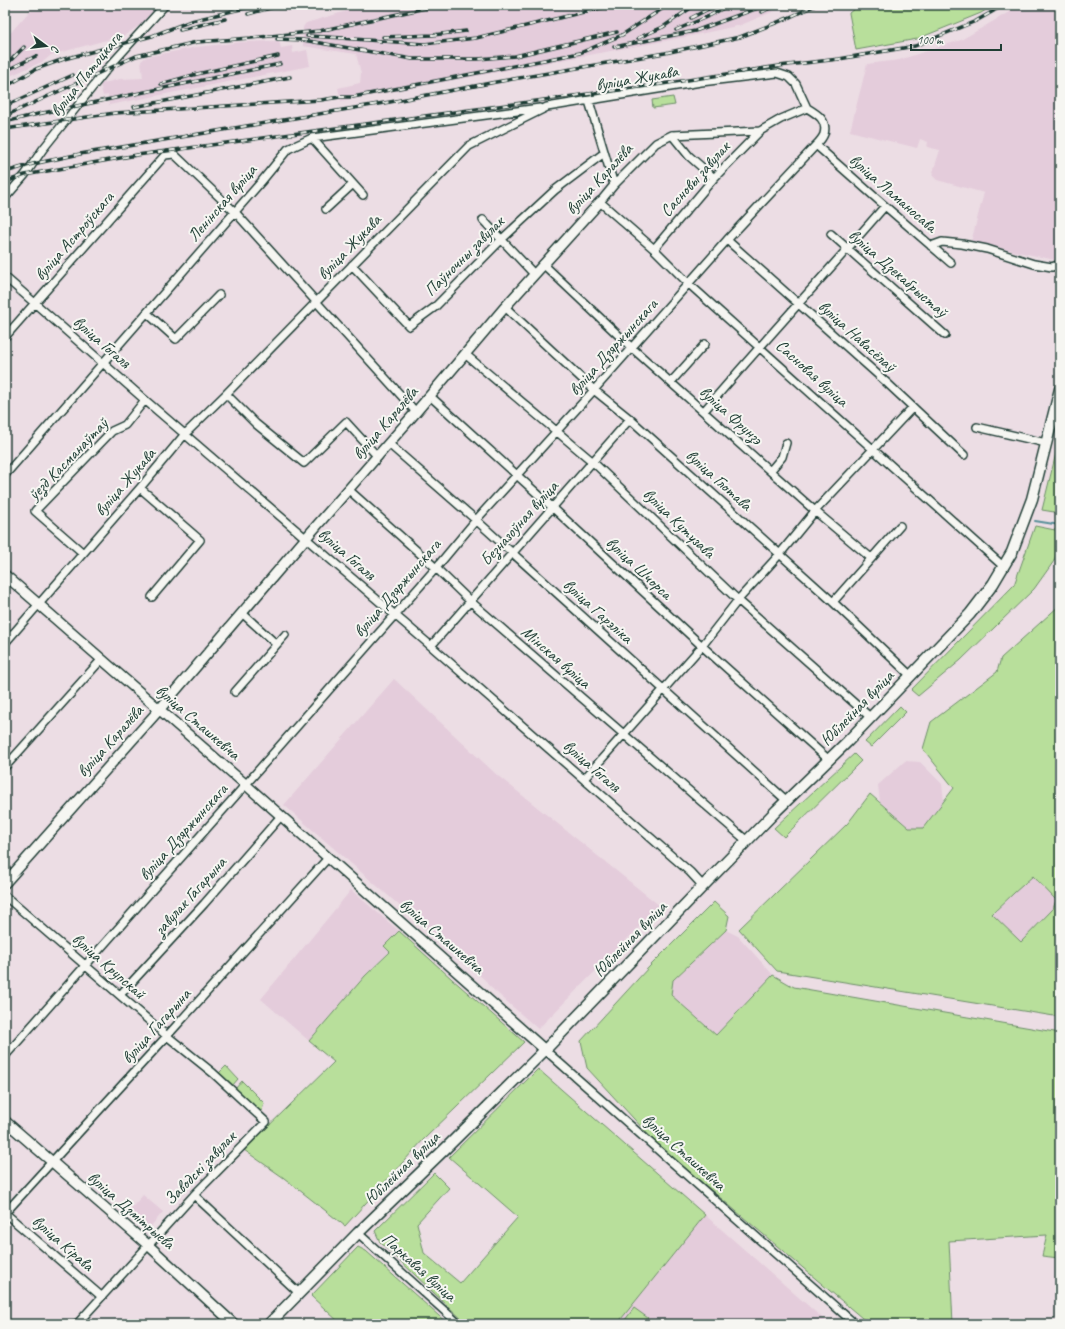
<svg xmlns="http://www.w3.org/2000/svg" width="1065" height="1329" viewBox="0 0 1065 1329" font-family="Caveat,sans-serif">
<rect width="100%" height="100%" fill="#ecdde4"/>
<filter id="ink" filterUnits="userSpaceOnUse"><feTurbulence type="fractalNoise" baseFrequency=".025" numOctaves="2"/><feDisplacementMap in="SourceGraphic" scale="8" xChannelSelector="R" yChannelSelector="G"/><feConvolveMatrix kernelMatrix="1 2 1 2 8 2 1 2 1" color-interpolation-filters="sRGB"/></filter>
<g filter="url(#ink)">
<path fill="#e4ccdb" d="M35 5H146L153 11 140 25 125 35 51 55 44 61 5 78V39Z
M359 5H789L741 25 686 37 341 101 338 88 360 83 361 73 356 54 303 46V27L306 23 357 8Z
M1021 5H1060V239L1055 260 971 242 984 193 937 180 932 175 940 150 927 147 928 142 920 139 917 148 850 131 867 64 899 60 961 40Z
M279 41 281 48 292 46 293 53 307 50 310 66 109 105 108 95 103 96 100 84 120 79 143 78 141 61 146 57 197 47 242 42Z
M394 679 497 775 660 906 538 1029 488 985 485 980 284 805Z
M905 761 920 762 942 784 944 801 923 828H909L880 802 878 785Z
M1033 876 1057 900 1053 909 1021 943 992 915 1014 893Z
M351 890 399 931 384 946 390 951 365 976 309 1041 261 999Z
M726 930 738 936 773 975 716 1035 671 996 673 980Z
M143 1195 163 1212 146 1232 126 1214Z
M705 1215 829 1324H617Z"/>
<path fill="#b8df9b" stroke="#6c8e68" fill-rule="evenodd" d="M859 5H994L981 13 917 39 856 50 849 13Z
M673 97 675 105 653 108 652 100Z
M1060 437V513L1042 510Z
M1035 526 1060 531V542L1054 561 1034 589 961 660 918 696 911 690 1014 585Z
M1060 605V1017L777 971 739 929 848 823 870 794 909 828H923L954 788 923 749 931 722 997 672 1001 658ZM1033 876 1056 900 1053 909 1021 942 992 914 1014 893Z
M900 706 906 712 871 747 865 742Z
M854 754 861 761 784 837 774 828Z
M714 902 729 916 726 930 673 980 671 995 716 1035 773 975 794 987 1060 1033V1256L1059 1258 1042 1256 1047 1235 949 1241 953 1324H869L657 1144 587 1068 581 1041 649 967Z
M399 931 452 979 524 1042 424 1139 345 1226 284 1178 244 1150 334 1062 309 1041 365 976 390 952 384 946Z
M226 1066 238 1079 232 1086 219 1073Z
M538 1069 705 1215 617 1324H467L380 1242 375 1231 434 1173 449 1188 417 1223 424 1253 460 1283 518 1217 449 1157Z
M242 1081 264 1103 261 1114 235 1089Z
M358 1247 366 1251 448 1324H341L311 1296Z
M634 1308 648 1318 643 1324H622Z"/>
<g fill="none" stroke-linecap="round" stroke-linejoin="round">
<path stroke="#578f99" stroke-width="2" d="M1035 521 1060 525"/>
<g stroke="#1f3d34" stroke-width="10">
<path id="street" d="M589 101 614 185
M672 135 689 156 714 178
M312 138 363 195
M816 145 885 206 951 263
M5 198 25 175 43 149 107 69 165 5
M326 209 353 184
M483 220 534 274
M831 234 945 335
M727 240 886 382 964 455
M931 246 942 242 962 244 987 249 1034 264 1052 267 1060 264
M654 249 714 178 760 131
M543 264 632 348 815 511 871 558
M352 265 409 326 435 307 501 240 555 190 604 153
M5 277 145 400 431 646 690 872 703 886
M505 307 594 390 630 419 833 602 911 676
M147 313 176 339 219 295
M5 337 165 155 174 154 235 212 416 412
M465 354 593 462 738 600 870 717
M671 382 705 344
M226 394 256 424 304 463 346 422 378 457
M430 396 552 507 702 646 829 760
M704 411C763 342 825 275 885 206
M977 427 1046 443
M389 444 476 520 787 801
M771 470 782 457 786 443
M5 475 261 182 288 149 312 138 540 108
M140 488 200 540 152 597
M349 490 436 568 470 601 747 841
M83 553 35 511 112 431 125 425 145 400
M833 602 900 526
M242 613 276 644
M5 643 140 488 185 434 226 394 469 146 547 107 701 82 777 73 789 77 796 84 807 108
M431 646 630 419
M235 692 285 635
M5 767 101 660
M584 779 702 646 738 600 779 555 815 511 912 408
M5 896 167 1036 213 1073 266 1122 194 1195 77 1324
M120 995 204 904 281 816
M545 1050 855 1324
M5 1056 255 774 436 568 476 520 594 390 727 240 816 145C819 142 823 137 824 134 828 120 817 114 807 108L781 119 760 131 672 135 656 143 614 185 600 202 654 249 689 284 1004 567
M194 1195 299 1293
M5 1213 167 1036 328 858
M5 1213 101 1296
M358 1233 459 1324"/>
</g>
<g stroke="#1f3d34" stroke-width="12">
<path id="secondary" d="M5 575 245 784 545 1050
M5 883 159 710 306 538 416 412 505 307 600 202
M5 1121 148 1245 234 1324"/>
</g>
<g stroke="#1f3d34" stroke-width="13">
<path id="primary" d="M269 1324 358 1233 446 1148 545 1050 703 886 777 810 847 742 970 614 993 584 1012 552 1032 499 1060 389"/>
</g>
<use href="#street" stroke="#f6f6f2" stroke-width="7"/>
<use href="#secondary" stroke="#f6f6f2" stroke-width="9"/>
<use href="#primary" stroke="#f6f6f2" stroke-width="10"/>
<g stroke="#1f3d34" stroke-width="3.5">
<path id="rail" d="M5 7 7 5
M762 12 776 5
M248 14 281 5
M691 18 716 5
M180 30 225 19
M676 30 709 16 729 5
M307 36 345 38
M383 37 433 35 466 31
M339 38 424 44 476 38 613 5
M638 38 663 27 695 5
M277 39 303 40 412 59H478L515 56 617 32
M614 47 695 31 766 5
M5 66 24 47
M5 71 36 56
M161 84 197 74 278 56
M5 87 36 69 64 59 152 36 191 21 257 5
M5 106 73 75
M134 107 290 77
M5 116 136 56 197 42 251 38 319 31 435 6 449 5
M5 122 38 114 280 64
M5 129 115 113 321 100 340 97H353L580 53 622 35 668 5
M5 172 33 164 80 154 390 102 496 82 665 53 740 37 788 18 816 5
M5 182 25 175 137 155 662 84 779 66 839 59 915 46 976 21 1004 5"/>
</g>
<use href="#rail" stroke="#f6f6f2" stroke-width="2" stroke-dasharray="6" stroke-linecap="butt"/>
</g>
</g>
<g text-anchor="middle" dominant-baseline="central" stroke-width="4" stroke-linejoin="round" paint-order="stroke">
<g font-size="17" fill="#1f3d34" stroke="#f6f6f2">
<text transform="translate(86 74) rotate(-51)">вуліца Патоцкага</text>
<text transform="translate(637 78) rotate(-10)">вуліца Жукава</text>
<text transform="translate(599 179) rotate(-47)">вуліца Каралёва</text>
<text transform="translate(695 179) rotate(-48)">Сасновы завулак</text>
<text transform="translate(893 193) rotate(41)">вуліца Ламаносава</text>
<text transform="translate(222 203) rotate(-49)">Ленінская вуліца</text>
<text transform="translate(74 236) rotate(-49)">вуліца Астроўскага</text>
<text transform="translate(349 247) rotate(-46)">вуліца Жукава</text>
<text transform="translate(464 256) rotate(-45)">Паўночны завулак</text>
<text transform="translate(898 273) rotate(41)">вуліца Дзекабрыстаў</text>
<text transform="translate(857 336) rotate(42)">вуліца Навасёлаў</text>
<text transform="translate(102 342) rotate(41)">вуліца Гогаля</text>
<text transform="translate(613 347) rotate(-48)">вуліца Дзяржынскага</text>
<text transform="translate(812 373) rotate(42)">Сасновая вуліца</text>
<text transform="translate(731 415) rotate(42)">вуліца Фрунзэ</text>
<text transform="translate(385 423) rotate(-49)">вуліца Каралёва</text>
<text transform="translate(68 459) rotate(-46)">ўезд Касманаўтаў</text>
<text transform="translate(719 480) rotate(42)">вуліца Глотава</text>
<text transform="translate(125 482) rotate(-49)">вуліца Жукава</text>
<text transform="translate(519 523) rotate(-48)">Безназоўная вуліца</text>
<text transform="translate(679 523) rotate(44)">вуліца Кутузава</text>
<text transform="translate(347 554) rotate(41)">вуліца Гогаля</text>
<text transform="translate(639 568) rotate(43)">вуліца Шчорса</text>
<text transform="translate(397 588) rotate(-49)">вуліца Дзяржынскага</text>
<text transform="translate(598 611) rotate(42)">вуліца Гарэліка</text>
<text transform="translate(556 657) rotate(41)">Мінская вуліца</text>
<text transform="translate(857 708) rotate(-46)">Юбілейная вуліца</text>
<text transform="translate(198 722) rotate(41)">вуліца Сташкевіча</text>
<text transform="translate(110 741) rotate(-48)">вуліца Каралёва</text>
<text transform="translate(592 766) rotate(41)">вуліца Гогаля</text>
<text transform="translate(183 832) rotate(-48)">вуліца Дзяржынскага</text>
<text transform="translate(190 896) rotate(-48)">завулак Гагарына</text>
<text transform="translate(442 936) rotate(41)">вуліца Сташкевіча</text>
<text transform="translate(630 939) rotate(-46)">Юбілейная вуліца</text>
<text transform="translate(109 966) rotate(41)">вуліца Крупскай</text>
<text transform="translate(156 1026) rotate(-48)">вуліца Гагарына</text>
<text transform="translate(684 1152) rotate(42)">вуліца Сташкевіча</text>
<text transform="translate(200 1168) rotate(-46)">Заводскі завулак</text>
<text transform="translate(402 1168) rotate(-44)">Юбілейная вуліца</text>
<text transform="translate(131 1210) rotate(41)">вуліца Дзмітрыева</text>
<text transform="translate(63 1243) rotate(41)">вуліца Кірава</text>
<text transform="translate(419 1267) rotate(42)">Паркавая вуліца</text>
</g>
</g>
<rect width="1065" height="1329" fill="none" stroke="#f6f6f2" stroke-width="20"/>
<rect x="10" y="10" width="1045" height="1309" fill="none" stroke="#1f3d34" stroke-width="1.5" filter="url(#ink)"/>
<g transform="translate(46 46) rotate(105)" stroke="#f6f6f2" stroke-width="3" paint-order="stroke">
<path d="M0-3L7 15L0 10L-7 15Z" fill="#1f3d34"/>
<text y="-6" font-size="11" font-weight="bold" text-anchor="middle" fill="#1f3d34">С</text>
</g>
<path d="M911 44v6h90v-6" fill="none" stroke="#1f3d34" stroke-width="2"/>
<text x="917" y="44" font-size="12" fill="#1f3d34" stroke="#f6f6f2" stroke-width="3" paint-order="stroke">100 m</text>
</svg>
